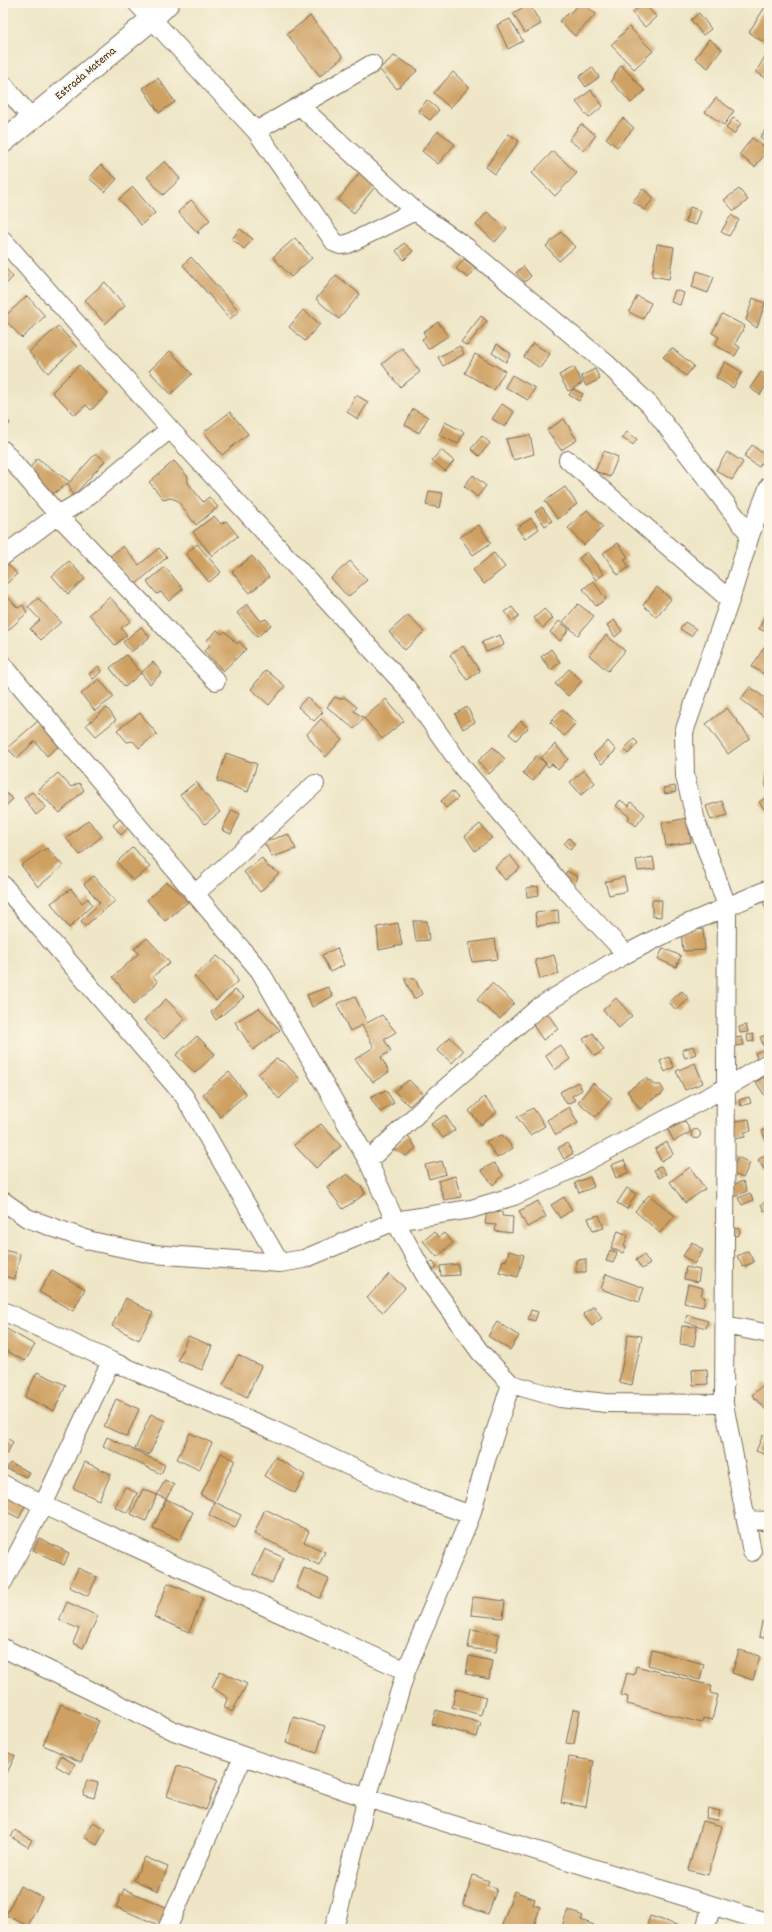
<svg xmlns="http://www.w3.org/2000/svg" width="772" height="1932" viewBox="0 0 772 1932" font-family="Dekko,sans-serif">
<rect width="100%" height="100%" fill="#fcf5e5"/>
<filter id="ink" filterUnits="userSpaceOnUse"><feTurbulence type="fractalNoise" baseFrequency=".025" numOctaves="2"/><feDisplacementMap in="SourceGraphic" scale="8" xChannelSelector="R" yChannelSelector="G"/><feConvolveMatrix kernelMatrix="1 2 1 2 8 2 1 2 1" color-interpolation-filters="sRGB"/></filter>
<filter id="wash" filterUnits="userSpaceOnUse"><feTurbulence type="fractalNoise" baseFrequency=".012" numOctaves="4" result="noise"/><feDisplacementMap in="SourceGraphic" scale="16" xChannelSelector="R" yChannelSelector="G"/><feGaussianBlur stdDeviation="0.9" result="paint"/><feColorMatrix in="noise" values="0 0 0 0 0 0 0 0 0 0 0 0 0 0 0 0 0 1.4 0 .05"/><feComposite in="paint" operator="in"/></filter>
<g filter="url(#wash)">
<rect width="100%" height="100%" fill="#eee6c6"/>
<g id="blocks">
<path fill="#cea062" d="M582 3 596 14 575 36 559 21Z
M644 3 656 17 645 27 632 13Z
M529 4 541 24 525 33 513 13Z
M765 7 769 10V37L767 36 763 42 749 32Z
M699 13 711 29 703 35 691 20Z
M310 16 343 57 320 76 287 34Z
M510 19 523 41 508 49 497 25Z
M629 27 653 51 634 69 611 45Z
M709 39 722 49 708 68 695 58Z
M767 53 769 54V80L756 72Z
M394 56 418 70 397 89 379 69Z
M621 65 645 91 631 103 611 81Z
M592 67 599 77 586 87 579 77Z
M453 72 469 87 450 108 434 93Z
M158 78 175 102 159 113 143 88Z
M591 90 603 106 589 118 576 102Z
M716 98 734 111 724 125 705 112Z
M427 100 439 110 430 120 418 111Z
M623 118 634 128 617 147 606 138Z
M733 118 741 123 734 134 726 128Z
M581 124 596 135 584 151 569 140Z
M769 125V144L760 137Z
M438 131 455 144 438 164 422 151Z
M509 134 519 141 495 174 486 167Z
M752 138 768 150 755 167 739 155Z
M553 151 577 173 555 196 532 173Z
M165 161 180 179 163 195 147 177Z
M101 165 117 179 105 192 89 178Z
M362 170 378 183 354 213 338 200Z
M133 187 155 213 141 225 119 199Z
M643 189 654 198 644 210 633 201Z
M739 189 748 200 734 211 724 200Z
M191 200 210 220 198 231 199 234 178 212Z
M690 207 701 211 696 225 685 222Z
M487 212 507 228 495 242 476 225Z
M731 215 739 220 729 236 721 232Z
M240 229 253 239 244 249 232 239Z
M561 232 575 247 559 261 546 246Z
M295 238 312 258 291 277 273 257Z
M404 243 413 251 404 260 396 251Z
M657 244 674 247 669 279 652 276Z
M191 257 239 311 230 319 183 265Z
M464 259 476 268 468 278 456 269Z
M3 265 13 277 3 287Z
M523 266 531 276 525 282 516 273Z
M697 271 714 277 708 293 692 287Z
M336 275 360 294 339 319 316 299Z
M105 282 125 306 105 324 85 300Z
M675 290 684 293 680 305 671 302Z
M27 296 45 316 22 338 3 318Z
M637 296 651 303 643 319 629 312Z
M753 298 765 303 757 328 746 320Z
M303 310 320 324 305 341 289 327Z
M722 314 745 326 735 344 740 347 735 356 715 345 719 337 712 333Z
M481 316 487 321 467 346 461 342Z
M438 322 448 336 428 349 422 339 426 336 423 332Z
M58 326 77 347 48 373 29 352Z
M533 343 550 354 540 368 524 357Z
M497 344 511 354 506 362 492 353Z
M460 346 464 354 443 366 438 357Z
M402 348 420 372 400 387 382 364Z
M672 348 694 366 686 376 663 357Z
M170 351 192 374 171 394 149 371Z
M475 354 505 371 494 390 465 373Z
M725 362 742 372 733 388 716 378Z
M79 365 108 394 91 410 86 405 75 415 52 392Z
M574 367 582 383 573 389 583 394 579 401 569 395 573 389 568 391 559 375Z
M595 369 600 379 586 386 581 376Z
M761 372 769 377V381L760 395 750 388Z
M512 375 535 388 528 400 505 387Z
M356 395 368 402 358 419 347 412Z
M502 404 514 412 505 427 492 419Z
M413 409 428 417 419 433 405 425Z
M230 412 248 434 222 455 204 432Z
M3 416 10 423 3 430Z
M564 419 577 440 561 450 547 430Z
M445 422 464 432 458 444 439 435Z
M627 432 637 439 633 445 622 438Z
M530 435 534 454 513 460 506 439Z
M482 436 490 443 479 456 471 449Z
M752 445 766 456 759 467 744 457Z
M441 450 454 461 445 471 432 460Z
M604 451 618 457 610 477 595 471Z
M727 452 743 462 732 480 716 470Z
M96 453 105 461 73 496 68 483 50 496 30 468 37 458 70 482Z
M174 461 188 477V483L203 502 209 497 218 507 196 525 177 500 170 498 164 500 149 482Z
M473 475 486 486 477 497 464 486Z
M565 487 577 504 558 519 545 501Z
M429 491 443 493 440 508 426 505Z
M542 507 552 521 545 526 535 512Z
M587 510 603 527 584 545 568 528Z
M214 516 221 524 226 521 238 536 212 556 193 532Z
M531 518 539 529 525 539 517 528Z
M479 525 491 543 473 555 460 537Z
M618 543 628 557 624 559 629 567 618 575 603 553Z
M197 544 221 572 209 582 186 554Z
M123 546 139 565 159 548 167 557 135 585 110 556Z
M587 552 604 574 596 580 579 558Z
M494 553 505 567 484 584 473 570Z
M252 556 269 577 250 593 232 572Z
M69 561 85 579 68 594 52 576Z
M350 561 367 580 348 597 331 578Z
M6 562 17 574 3 587V564Z
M165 567 183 589 169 601 161 592 157 594 147 582Z
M593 581 606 599 596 606 583 589Z
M657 587 671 599 656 617 643 605Z
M3 592 18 608 23 605 27 613 3 635Z
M110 597 131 621 121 628 127 635 115 645 89 614Z
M38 598 61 622 41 640 30 629 40 620 28 607Z
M247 604 261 621 266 619 271 625 257 637 237 613Z
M578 604 594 616 578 635 563 622Z
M512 607 519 616 512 621 505 612Z
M544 609 553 618 543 628 534 618Z
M408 615 424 632 405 650 389 632Z
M765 615 769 617V633L759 629Z
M614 620 622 631 615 637 607 625Z
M559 621 569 629 560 641 550 632Z
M685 622 696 629 691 636 680 629Z
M141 627 150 637 131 652 123 642Z
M217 630 222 634 225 631 237 644 239 641 246 649 223 671 204 651 210 645 207 640Z
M500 635 504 645 486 652 482 642Z
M606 635 625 651 608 671 589 655Z
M463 646 480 671 467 680 450 655Z
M764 647 769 650V677L752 667Z
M551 649 560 662 551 670 541 657Z
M126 655 141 673 125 687 110 668Z
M153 662 162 673 150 684 141 673Z
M98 666 102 671 93 679 89 674Z
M569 669 582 681 568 696 555 684Z
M266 670 285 686 269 705 251 689Z
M99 679 114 697 95 711 81 694Z
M750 687 769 701V710L764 717 741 699Z
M307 697 323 712 314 721 298 707Z
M335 697 340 699 344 697 357 707 354 711 364 718 386 699 404 721 382 739 364 718 354 729 327 707Z
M467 707 475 722 463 729 455 714Z
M107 708 116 720 96 736 86 725Z
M727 708 750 738 728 754 706 724Z
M562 709 576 723 564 736 550 722Z
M140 713 157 734 139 748 133 741 127 742 117 730Z
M321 719 342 739 326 757 314 744 307 734Z
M38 721 59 746 47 756 35 741 17 758 7 748Z
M521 721 528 728 516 740 509 734Z
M634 739 638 743 628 754 624 749Z
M608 741 616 750 602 764 593 755Z
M555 744 568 759 558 770 552 764 548 767 541 758Z
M493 747 505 759 489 774 478 761Z
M226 753 257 764 248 792 217 781Z
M536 756 546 763 533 781 523 773Z
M767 769H769V787L766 786Z
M584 770 595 783 581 795 570 782Z
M58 773 71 787 79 783 84 790 60 813 37 791Z
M196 782 220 812 205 824 180 795Z
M675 786 676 792 665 794 663 788Z
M452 791 458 798 446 808 441 801Z
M32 792 46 807 36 815 24 798Z
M6 793 13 799 3 808V796Z
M767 797 769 799 768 814 759 802Z
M620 800 629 806 631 802 645 814 636 826 628 819 630 817 616 806Z
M722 801 727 815 711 820 706 806Z
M232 810 240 814 231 834 222 830Z
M687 818 691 842 666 846 662 823Z
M120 819 128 828 121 835 113 825Z
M88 820 102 836 80 855 66 838Z
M480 824 492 838 475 851 465 836Z
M288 834 296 849 272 857 264 842Z
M569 838 575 844 570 850 564 844Z
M133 847 150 867 133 881 117 862Z
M47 848 63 866 38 887 21 865Z
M510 855 520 868 505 880 495 867Z
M653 857 655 869 638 871 636 860Z
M262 858 267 866 279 873 260 892 244 872Z
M567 871 578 877 573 887 562 881Z
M94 876 115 901 85 926 81 921 100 903 84 884Z
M624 877 627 891 609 895 605 882Z
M166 882 176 889 188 902 165 921 147 900Z
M538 886 539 895 527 897 526 888Z
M71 889 82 903 88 898 92 905 69 928 51 903Z
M652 900H662L661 917 652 916Z
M769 900V917L763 902Z
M558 910 559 923 537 926 535 913Z
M413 921H427L429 940 416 941Z
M398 923 402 945 379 950 377 927Z
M703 929 705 950 683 951 681 931Z
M147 938 170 963 153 976 158 982 134 1004 113 977 139 953 134 949Z
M495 939 498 959 472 962 469 943Z
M337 948 344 965 330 972 322 955Z
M663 948 681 956 676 967 658 959Z
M554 955 559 974 540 979 535 960Z
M217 956 231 967 238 981 216 1001 194 976Z
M404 978 415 979 422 994 414 999Z
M492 983 514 1003 500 1019 477 1000Z
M328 987 333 996 312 1007 307 995Z
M235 990 244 997 216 1020 211 1012Z
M682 991 689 999 676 1010 669 1002Z
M355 996 367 1023 382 1015 396 1032 384 1039 391 1051 381 1057 389 1072 373 1082 355 1059 374 1047 362 1025 350 1031 337 1004Z
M616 998 632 1016 619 1028 603 1010Z
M166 999 185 1019 164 1039 144 1020Z
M259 1008 280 1030 253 1050 235 1022Z
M546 1011 558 1029 543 1040 531 1022Z
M746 1025 748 1032 740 1033 739 1027Z
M593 1033 604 1050 595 1056 583 1039Z
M753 1034 754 1041 748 1042 747 1035Z
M769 1034V1046L764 1047 760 1037Z
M197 1036 215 1054 195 1073 176 1055Z
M450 1037 463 1051 452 1063 437 1050Z
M742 1037 744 1045 736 1046 735 1038Z
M560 1045 570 1059 555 1070 545 1055Z
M693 1046 696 1054 685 1058 682 1050Z
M763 1050 766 1057 758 1060 755 1053Z
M669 1057 674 1067 665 1072 660 1061Z
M276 1059 285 1063 300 1079 279 1099 258 1074Z
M695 1063 703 1083 685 1090 676 1071Z
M229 1072 246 1094 220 1117 203 1094Z
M764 1077 769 1085V1093L765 1096 756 1082Z
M646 1078 648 1081 650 1080 654 1085H661L664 1091 661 1095 657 1096 640 1109 627 1091Z
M409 1080 423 1094 409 1106 394 1091Z
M578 1082 582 1090 572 1096 575 1100 567 1104 560 1092Z
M593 1083 612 1098 596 1117 578 1102Z
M386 1090 394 1103 380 1112 370 1097Z
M484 1097 497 1112 481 1125 469 1111Z
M749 1097 751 1103 741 1106 739 1100Z
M569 1107 578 1123 556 1135 547 1120Z
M533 1108 545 1126 530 1135 517 1117Z
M445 1115 455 1130 443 1138 431 1124Z
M749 1119 751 1131 744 1132 745 1137 734 1139 731 1122Z
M685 1121 691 1132 674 1141 668 1130Z
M321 1124 341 1146 316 1168 294 1145Z
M769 1129V1140L766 1141 762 1131Z
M691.5 1134a4.5 4.5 0 1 1 9 0a4.5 4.5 0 1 1-9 0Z
M408 1135 416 1148 406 1156 393 1149Z
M502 1135 513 1148 497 1158 486 1141Z
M667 1142 673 1154 661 1161 655 1149Z
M567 1143 573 1153 564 1159 558 1148Z
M765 1155 769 1162V1166L764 1169 758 1160Z
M738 1157 750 1163 743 1178 731 1173Z
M624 1160 629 1172 616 1178 611 1165Z
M442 1161 446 1174 429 1179 425 1165Z
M494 1163 503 1175 493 1185 481 1170Z
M661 1166 666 1174 659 1178 654 1170Z
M690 1167 705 1189 685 1203 670 1182Z
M347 1174 362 1187 365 1194 343 1209 327 1188Z
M455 1176 461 1197 444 1200 438 1181Z
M590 1177 594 1187 579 1193 575 1183Z
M743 1181 747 1191 734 1197 730 1186Z
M627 1188 636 1194 627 1209 617 1203Z
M750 1193 753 1200 742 1205 738 1198Z
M649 1195 675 1216 660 1233 635 1211Z
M564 1197 572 1210 560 1218 551 1205Z
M538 1201 546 1217 527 1227 519 1211Z
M767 1201 769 1209 764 1211 761 1204Z
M487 1210 502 1212V1216L513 1217 512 1233 495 1231 496 1225 485 1224Z
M599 1215 604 1228 593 1231 588 1218Z
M732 1232a4 4 0 1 1 8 0a4 4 0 1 1-8 0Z
M618 1231 628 1235 624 1246 626 1247 623 1253 611 1248Z
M434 1232 439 1237 444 1233 453 1243 437 1257 423 1241Z
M692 1242 703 1250 694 1264 683 1256Z
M3 1250 20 1254 15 1279 3 1276Z
M610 1250 617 1253 613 1263 606 1261Z
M509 1251 524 1255 518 1277 499 1272 503 1260 506 1261Z
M748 1251 754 1262 743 1267 737 1256Z
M644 1255 650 1264 642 1269 636 1260Z
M586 1259V1272H576V1260Z
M433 1261 437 1268 432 1270 429 1263Z
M458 1264 459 1275 441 1276 440 1266Z
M686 1267 700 1270 698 1282 684 1279Z
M52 1270 85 1289 73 1311 39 1292Z
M389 1274 405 1288 383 1312 367 1298Z
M606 1274 644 1288 639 1302 601 1289Z
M688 1284 703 1288 701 1296 705 1297 703 1307 684 1303Z
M126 1298 153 1313 139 1340 112 1326Z
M594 1306 602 1318 592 1326 583 1314Z
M531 1310 538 1312 535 1321 528 1319Z
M687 1315 708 1321 706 1328 685 1322Z
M497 1322 519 1336 510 1350 488 1336Z
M682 1326 697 1327 694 1346 680 1344Z
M3 1327 35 1345 25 1361 3 1349Z
M628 1334 642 1336 632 1385 619 1382Z
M188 1336 212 1346 202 1370 178 1360Z
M238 1355 261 1366 247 1397 223 1385Z
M707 1369 708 1384 693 1385 692 1370Z
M37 1372 66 1385 54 1411 25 1397Z
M765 1383 769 1387V1407L766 1410 752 1395Z
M116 1399 139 1409 127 1437 104 1426Z
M151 1414 165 1421 149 1455 135 1449Z
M190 1433 212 1443 199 1470 177 1459Z
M763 1435 769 1437V1456L756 1451Z
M5 1437 13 1442 7 1454 3 1452V1442Z
M107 1437 165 1465 161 1474 103 1446Z
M221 1453 235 1460 215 1502 201 1495Z
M275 1457 305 1475 295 1493 264 1476Z
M85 1462 111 1474 99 1500 73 1488Z
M10 1463 29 1472 26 1477 7 1469Z
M165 1480 174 1485 166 1499 157 1495Z
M3 1487 28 1500 19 1518 3 1510Z
M125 1487 137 1493 128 1513 115 1507Z
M143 1489 157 1495 146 1521 131 1514Z
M166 1499 193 1512 180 1540 153 1528Z
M215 1502 241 1515 235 1528 209 1515Z
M265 1509 309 1531 304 1542 325 1552 319 1565 254 1534Z
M39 1538 69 1553 64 1565 33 1550Z
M265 1549 284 1558 272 1583 253 1574Z
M78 1568 97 1577 88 1596 69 1587Z
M304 1568 329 1579 320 1598 296 1588Z
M168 1583 203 1598 189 1632 154 1617Z
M473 1597 505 1601 503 1618 471 1615Z
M67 1602 98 1616 83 1648 73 1643 79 1629 59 1620Z
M762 1622 769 1623V1639L759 1637Z
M471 1629 499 1634 496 1652 468 1648Z
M652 1650 704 1664 700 1680 648 1665Z
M739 1650 760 1656 753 1680 732 1673Z
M469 1656 492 1661 489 1679 466 1674Z
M636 1666 712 1686 710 1693 718 1695 712 1720 703 1718 702 1723 627 1704 628 1697 621 1695 627 1673 634 1675Z
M220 1671 247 1684 232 1712 224 1707 228 1698 212 1687Z
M456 1689 486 1697 481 1715 452 1707Z
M61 1704 99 1721 81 1762 43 1745Z
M573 1709 580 1710 574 1744 566 1743Z
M436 1710 481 1723 477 1737 432 1724Z
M293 1717 325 1726 317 1753 286 1743Z
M5 1751 15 1756 7 1773 3 1771Z
M61 1756 75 1764 70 1774 56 1766Z
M569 1757 594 1761 586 1807 561 1803Z
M177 1766 217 1780 206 1810 167 1796Z
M87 1780 98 1783 94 1798 83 1795Z
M708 1808 720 1811 718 1820 706 1818Z
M702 1821 722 1826 708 1875 688 1870Z
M93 1822 106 1829 97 1845 84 1837Z
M15 1830 32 1840 28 1847 11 1837Z
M145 1857 168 1867 158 1891 134 1880Z
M473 1875 489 1881 487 1885 497 1889 488 1914 463 1905Z
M20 1886 42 1897 28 1926 6 1915Z
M124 1889 168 1908 161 1926 116 1907Z
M514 1891 535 1899 533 1905 540 1907 533 1929H512L502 1925Z
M568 1910 583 1916 581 1920 594 1925 592 1929H561Z
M650 1916 686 1928V1929H646Z"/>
</g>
</g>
<g filter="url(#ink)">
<use href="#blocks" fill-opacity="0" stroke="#7a6c59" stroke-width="1"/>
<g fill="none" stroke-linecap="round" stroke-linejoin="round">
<g stroke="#7a6c59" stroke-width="20">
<path id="street" d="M137 3 256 131 335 243 340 245 348 244 415 211
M3 84 32 119
M300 106 415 211 466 247 607 364 650 405 750 535
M256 131 372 64
M3 240 170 429 406 687 463 768 565 889 626 954
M3 450 58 515 216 681
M568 460 730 600
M3 556 58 515 82 501 170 429
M3 665 260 971 368 1161 395 1221 427 1279 480 1352 511 1384 560 1398 606 1403 724 1404
M3 885 184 1096 280 1263
M195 894 315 784
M368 1161 435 1097 539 1007 626 954 675 929 769 889
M3 1201 27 1218 91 1241 152 1254 280 1263 304 1259 395 1221 471 1209 514 1196 572 1169 727 1087 769 1062
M3 1311 111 1361 275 1431 338 1461 409 1493 471 1515
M725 1325 769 1334
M3 1484 43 1505 406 1671
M746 1520 769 1521
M752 1552 724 1404 727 906 696 821 685 776 684 732 730 600 750 535 769 486
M3 1582 43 1505 111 1361
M3 1648 174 1731 243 1756 367 1798 769 1923
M167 1929 243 1756
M334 1929 367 1798 406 1671 471 1515 486 1460 511 1384
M705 1929 712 1906"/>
</g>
<g stroke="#7a6c59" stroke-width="24">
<path id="secondary" d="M3 142 152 19 168 3"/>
</g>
<use href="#street" stroke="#fff" stroke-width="18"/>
<use href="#secondary" stroke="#fff" stroke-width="22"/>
</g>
</g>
<g text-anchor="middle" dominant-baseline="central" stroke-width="3" stroke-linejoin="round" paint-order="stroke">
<g font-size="12" fill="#3b2a1e" stroke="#fcf5e5">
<text transform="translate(86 74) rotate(-40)">Estrada Matema</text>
</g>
</g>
<rect width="772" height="1932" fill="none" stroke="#fcf5e5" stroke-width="16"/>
</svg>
